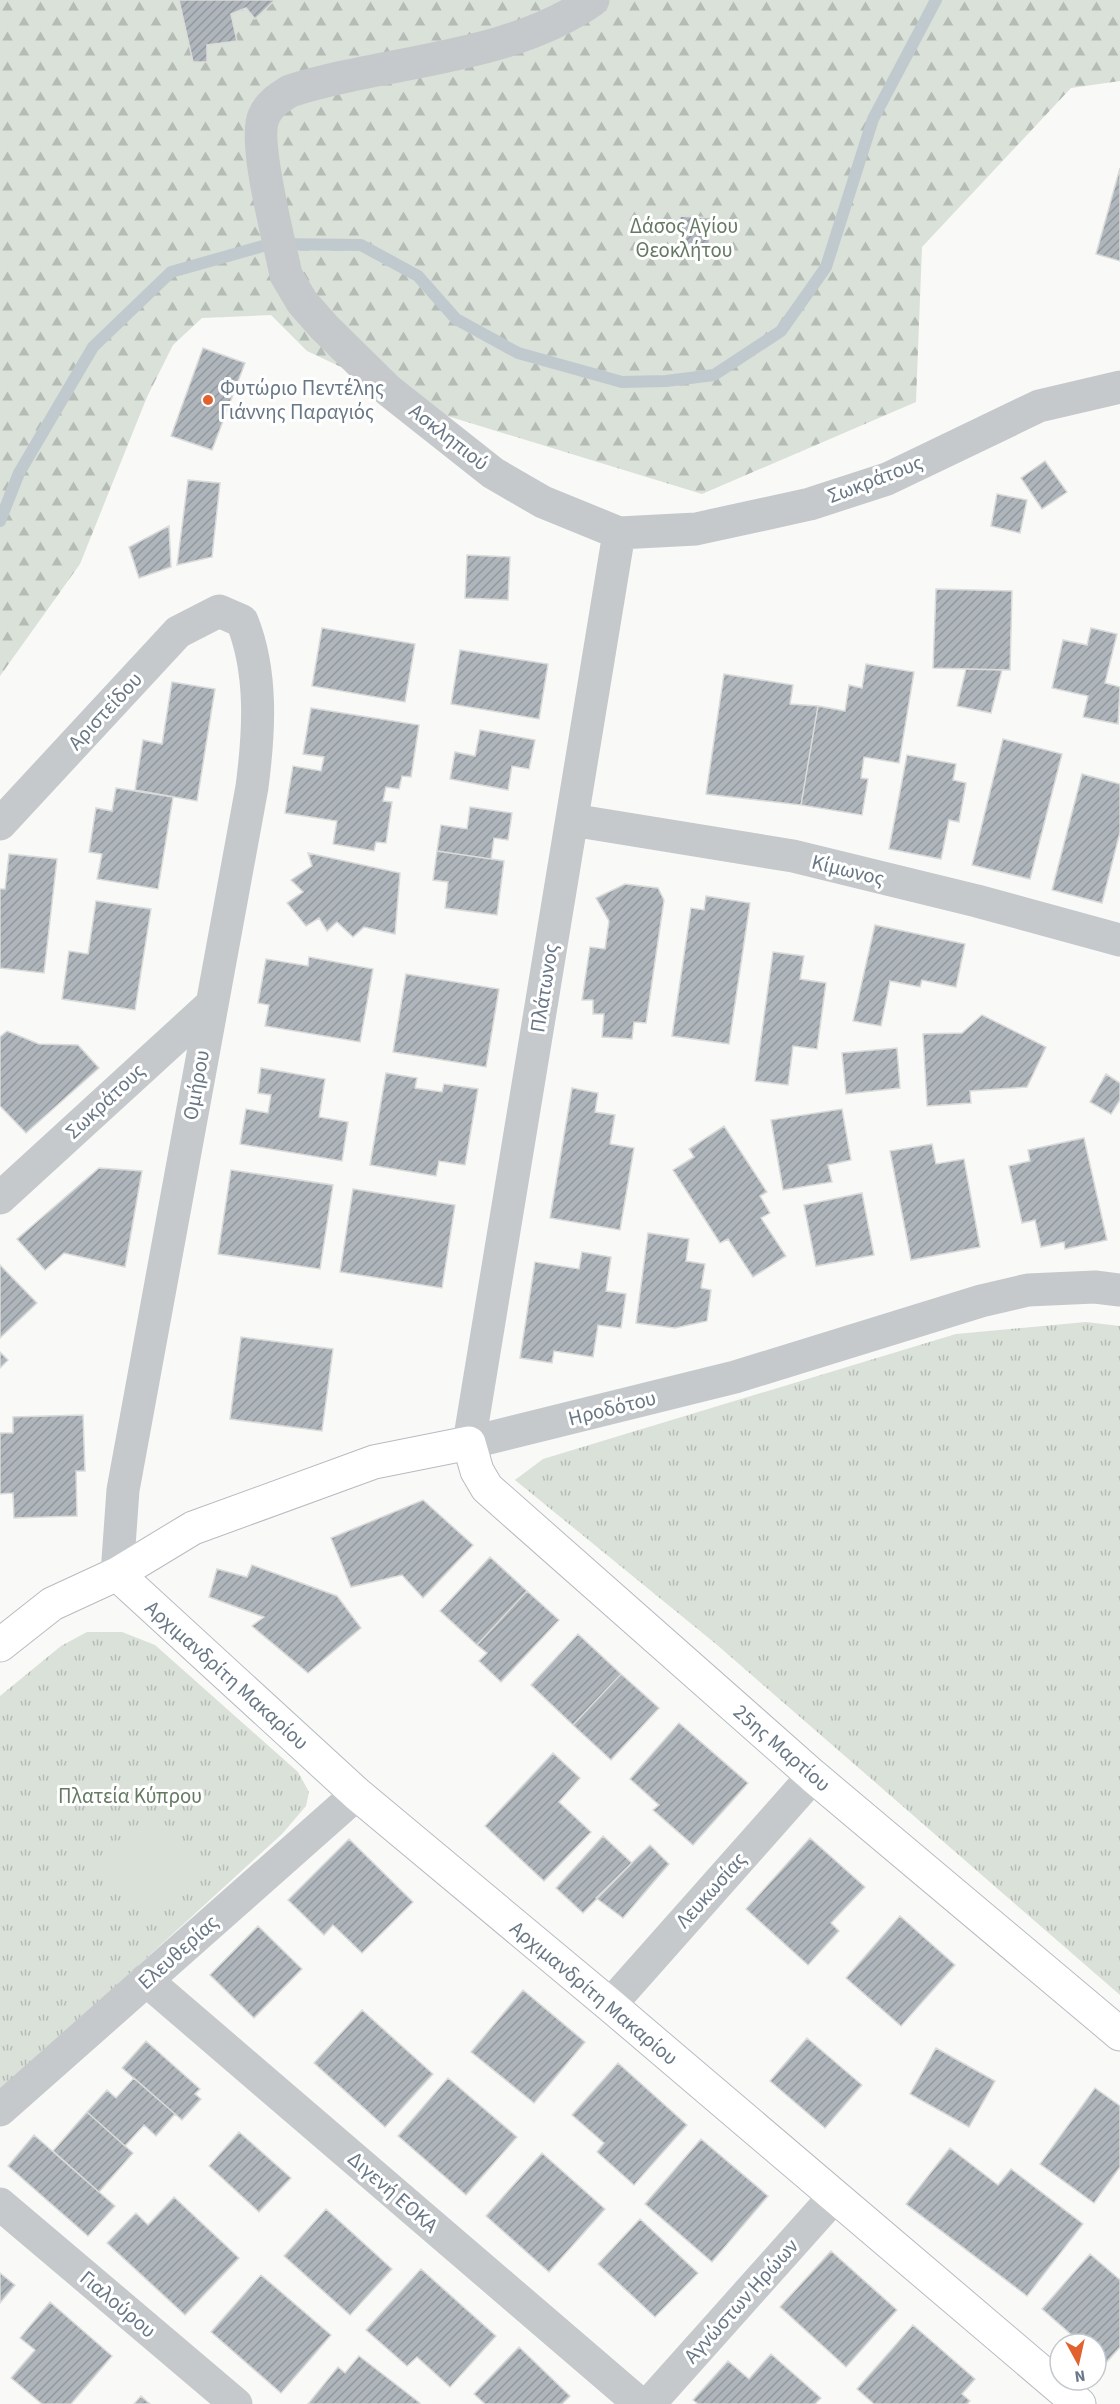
<svg xmlns="http://www.w3.org/2000/svg" width="1120" height="2404" viewBox="0 0 1120 2404" font-family="'Source Sans 3',sans-serif">
<defs>
<pattern id="grass-tufts" width="24" height="20" patternUnits="userSpaceOnUse" patternTransform="scale(1.5)"><rect width="24" height="20" fill="#dae1d8"/><path d="M3 7l-1-3M5 7V3M7 7l1-3M15 17l-1-3M17 17v-4M19 17l1-3" fill="none" stroke="#b5bbb5"/></pattern>
<pattern id="forest-firs" width="22" height="20" patternUnits="userSpaceOnUse" patternTransform="scale(1.5)"><rect width="22" height="20" fill="#dae1d8"/><path d="M5 1l3.5 6h-7zM16 11l3.5 6h-7z" fill="#b5bbb5"/></pattern>
<pattern id="building-hatch" width="6" height="6" patternUnits="userSpaceOnUse" patternTransform="scale(1.5)"><rect width="6" height="6" fill="#aeb5bb"/><path d="M-1 1l2-2M0 6l6-6M5 7l2-2" fill="none" stroke="#92989e"/></pattern>
</defs>
<rect width="100%" height="100%" fill="#f9f9f7"/>
<path fill="url(#grass-tufts)" d="M1086 1322 1120 1326V1995L716 1644 515 1480 543 1459 956 1334Z
M87 1632H122L155 1645 298 1772 309 1792 306 1806 282 1834 0 2092V1696L61 1646Z"/>
<path fill="url(#forest-firs)" d="M0 0H1120V81L1071 88 922 247 916 402 702 494 441 414 307 351 271 315 202 318 173 345 147 397 80 564 0 676Z"/>
<path fill="#dae1d8" d="M154 1811 201 1868 145 1914 98 1858Z"/>
<g fill="none" stroke-linecap="round" stroke-linejoin="round">
<path stroke="#c0c9ce" stroke-width="12" d="M0 521 19 473 93 347 171 272 270 244 361 245 418 276 456 319 518 353 622 382 666 381 714 375 781 331 826 267 873 119 936 0"/>
</g>
<path fill="url(#building-hatch)" stroke="#dbdbd9" stroke-width="1.5" d="M179 0H275L255 19 246 8 231 14 237 41 207 45V62H193Z
M1120 168V261L1096 254Z
M680 216 711 218 708 258 677 257Z
M203 348 245 363 212 450 171 436Z
M1045 461 1067 492 1042 509 1021 478Z
M188 480 220 483 212 557 177 565Z
M997 494 1027 500 1020 533 991 526Z
M169 526 171 567 139 578 129 547Z
M467 555 510 557 508 600 465 598Z
M936 589 1012 591 1010 670 933 668Z
M322 628 415 644 405 702 312 686Z
M1091 628 1117 634 1105 683 1120 687 1118 724 1083 717 1088 696 1052 688 1063 640 1087 645Z
M460 650 548 664 539 719 451 704Z
M866 664 914 672 899 763 864 757 861 778 868 779 862 815 801 805 818 706 845 711 849 685 862 688Z
M966 669 1002 670 991 713 957 706Z
M724 674 793 685 790 704 818 706 801 805 706 794Z
M172 682 215 689 197 801 135 790 143 740 162 744Z
M311 708 419 725 411 777 402 776 399 789 386 787 383 801 392 802 386 843 376 842 374 851 333 844 337 821 285 813 293 766 321 771 324 757 303 754Z
M480 730 535 740 529 769 512 766 508 790 450 779 455 752 475 756Z
M1003 739 1062 754 1030 879 972 865Z
M907 755 956 764 953 780 966 783 959 822 949 820 941 859 889 849Z
M1082 774 1120 784V832L1102 903 1052 890Z
M116 788 173 797 158 889 97 879 102 854 89 852 96 808 112 811Z
M470 807 512 813 508 840 494 838 491 859 437 851 441 825 467 829Z
M437 851 504 861 497 915 445 908 448 882 433 880Z
M308 853 400 873 395 934 364 927 353 937 337 922 327 931 319 918 306 926 287 903 303 892 291 880 312 866Z
M9 854 57 859 44 973 0 968V889H5Z
M625 884 658 888 664 900 646 1023 634 1022 632 1039 602 1037 604 1014H593V1000H582L590 947 605 949 609 921 596 898Z
M706 896 750 903 729 1044 672 1036 691 908 704 910Z
M96 901 151 909 135 1010 62 999 69 951 88 954Z
M875 925 965 944 956 987 922 980 920 987 890 981 881 1026 853 1021Z
M773 952 804 956 800 979 826 983 817 1049 793 1046 788 1085 755 1081Z
M309 957 373 969 360 1042 265 1026 269 1005 258 1003 266 959 308 966Z
M406 974 499 989 486 1067 393 1052Z
M982 1015 1046 1047 1027 1087 970 1091 971 1103 927 1106 923 1034 962 1033Z
M7 1031 39 1044 78 1045 99 1068 26 1133 0 1106V1037Z
M897 1048 900 1088 846 1094 842 1053Z
M261 1068 325 1079 319 1117 348 1122 342 1161 240 1144 246 1109 268 1113 271 1095 258 1093Z
M386 1073 417 1078 415 1088 442 1092 444 1084 478 1089 465 1165 439 1161 436 1176 370 1165Z
M1106 1074 1120 1083V1100L1111 1114 1090 1102Z
M572 1088 598 1093 595 1112 615 1115 610 1144 634 1148 620 1230 550 1218Z
M842 1109 851 1160 828 1165 832 1182 783 1190 771 1120Z
M724 1126 767 1192 760 1196 770 1213 761 1218 786 1256 753 1277 728 1239 720 1243 673 1170 694 1157 689 1149Z
M1084 1138 1107 1240 1065 1249 1064 1242 1041 1247 1035 1220 1022 1223 1009 1166 1030 1161 1028 1150Z
M932 1144 936 1164 964 1159 980 1247 911 1260 890 1151Z
M99 1168 142 1171 125 1267 64 1253 45 1270 17 1239Z
M231 1170 333 1185 320 1269 218 1254Z
M353 1189 455 1205 442 1288 340 1272Z
M862 1193 874 1255 816 1266 804 1205Z
M648 1233 689 1239 686 1261 705 1264 701 1288 711 1290 707 1321 675 1328 636 1323Z
M582 1252 611 1257 606 1291 626 1294 621 1328 598 1325 593 1357 554 1351 552 1363 520 1358 535 1262 579 1269Z
M0 1265 37 1303 0 1338Z
M241 1337 333 1349 322 1431 230 1419Z
M0 1352 8 1360 0 1368Z
M83 1415 85 1471H76L77 1516 14 1518 13 1493 0 1494V1433H13V1417Z
M423 1500 473 1545 423 1598 402 1575 351 1587 331 1538Z
M490 1557 527 1591 477 1645 440 1611Z
M252 1565 337 1596 361 1628 308 1673 252 1626 264 1617 209 1597 217 1569 247 1577Z
M527 1591 559 1620 501 1682 479 1661 487 1653 477 1645Z
M578 1634 621 1674 573 1725 531 1685Z
M621 1674 659 1708 611 1760 573 1725Z
M679 1723 748 1783 693 1845 653 1810 659 1805 630 1779Z
M553 1753 580 1778 559 1802 591 1832 544 1881 485 1826Z
M603 1836 632 1863 583 1913 556 1888Z
M810 1838 865 1887 831 1923 839 1931 808 1965 746 1909Z
M349 1839 413 1902 362 1953 333 1925 324 1935 288 1900Z
M650 1845 669 1864 623 1918 596 1898Z
M900 1916 955 1965 901 2026 846 1978Z
M258 1926 302 1969 254 2018 210 1975Z
M523 1990 585 2042 534 2103 471 2052Z
M362 2010 433 2074 385 2127 314 2063Z
M807 2038 862 2085 825 2128 770 2081Z
M146 2041 200 2089 195 2094 201 2099 182 2120 122 2068Z
M936 2048 995 2081 969 2127 910 2094Z
M618 2063 687 2125 634 2185 597 2152 604 2143 572 2115Z
M134 2078 175 2114 156 2136 144 2125 125 2146 87 2112 107 2090 116 2098Z
M448 2078 517 2137 466 2195 398 2136Z
M1095 2088 1120 2106V2167L1094 2203 1040 2164Z
M87 2112 133 2153 99 2192 53 2151Z
M239 2132 291 2178 259 2212 209 2166Z
M34 2135 115 2206 88 2236 8 2166Z
M701 2139 768 2196 712 2262 645 2204Z
M950 2148 998 2185 1011 2169 1083 2224 1027 2296 906 2204Z
M542 2153 605 2209 549 2272 486 2216Z
M174 2197 239 2258 185 2315 107 2243 136 2213 148 2225Z
M326 2209 392 2269 350 2315 284 2256Z
M640 2219 698 2273 655 2317 598 2264Z
M831 2251 897 2310 846 2367 780 2307Z
M1090 2254 1120 2280V2347L1105 2364 1096 2356V2344H1082L1042 2309Z
M421 2269 496 2336 450 2387 417 2357 407 2366 366 2330Z
M0 2273 15 2285 0 2303Z
M261 2275 331 2335 281 2393 211 2332Z
M50 2302 112 2356 71 2404H42L11 2378 35 2350 20 2338Z
M913 2325 975 2379 962 2394 970 2401 967 2404H874L857 2389Z
M519 2347 570 2396 562 2404H485L474 2394Z
M771 2354 821 2398 815 2404H698L693 2400 728 2361 749 2379Z
M359 2356 420 2403 419 2404H308L338 2367 345 2373Z
M141 2396 150 2404H134Z"/>
<g fill="none" stroke-linecap="round" stroke-linejoin="round">
<g stroke="#b7bcc1" stroke-width="35">
<path id="secondary" d="M117 1574 357 1794 610 2005 1079 2404
M0 1645 52 1604 117 1574 193 1528 374 1462 469 1443 477 1471 487 1488 813 1776 1120 2034"/>
</g>
<path stroke="#c5c9cc" stroke-width="33" d="M593 0C508 60 387 60 290 91 279 98 269 104 264 116 252 141 280 243 286 275L302 302 324 327 388 390 493 473 543 502 619 533 696 529 810 504 887 479 1039 406 1120 387
M619 533 469 1443 735 1377 981 1301 1028 1290 1095 1287 1120 1290
M572 820 793 856 977 901 1120 940
M0 824 178 632 219 611 242 621C263 673 259 733 252 787L123 1490 117 1574
M0 1198 211 1005
M146 1980 640 2404
M610 2005 813 1776
M0 2110 357 1794
M0 2204 236 2404
M649 2404 833 2198"/>
<use href="#secondary" stroke="#fff" stroke-width="33"/>
</g>
<circle fill="#e1622f" stroke="#fff" stroke-width="2" cx="208" cy="400" r="6"/>
<g text-anchor="middle" dominant-baseline="central" stroke-width="6" stroke-linejoin="round" paint-order="stroke">
<g font-size="21" fill="#667a63" stroke="#fff">
<text x="684" y="226">Δάσος Αγίου<tspan x="684" dy="24">Θεοκλήτου</tspan></text>
<text x="130" y="1796">Πλατεία Κύπρου</text>
</g>
<g font-size="21" fill="#697887" stroke="#fff" text-anchor="start">
<text x="220" y="388">Φυτώριο Πεντέλης<tspan x="220" dy="24">Γιάννης Παραγιός</tspan></text>
</g>
<g font-size="21" fill="#697887" stroke="#fff">
<text transform="translate(449 437) rotate(38)">Ασκληπιού</text>
<text transform="translate(875 479) rotate(-21)">Σωκράτους</text>
<text transform="translate(105 711) rotate(-47)">Αριστείδου</text>
<text transform="translate(848 870) rotate(14)">Κίμωνος</text>
<text transform="translate(544 988) rotate(-81)">Πλάτωνος</text>
<text transform="translate(196 1085) rotate(-80)">Ομήρου</text>
<text transform="translate(105 1101) rotate(-43)">Σωκράτους</text>
<text transform="translate(612 1408) rotate(-14)">Ηροδότου</text>
<text transform="translate(227 1675) rotate(42)">Αρχιμανδρίτη Μακαρίου</text>
<text transform="translate(782 1748) rotate(41)">25ης Μαρτίου</text>
<text transform="translate(711 1890) rotate(-48)">Λευκωσίας</text>
<text transform="translate(178 1952) rotate(-42)">Ελευθερίας</text>
<text transform="translate(594 1993) rotate(40)">Αρχιμανδρίτη Μακαρίου</text>
<text transform="translate(393 2192) rotate(41)">Διγενή ΕΟΚΑ</text>
<text transform="translate(741 2301) rotate(-48)">Αγνώστων Ηρώων</text>
<text transform="translate(118 2304) rotate(40)">Γιαλούρου</text>
</g>
</g>
<g transform="translate(1078 2362) rotate(172)"><circle r="28" fill="#ffffff" stroke="#c3c9cf" stroke-width="1.5"/>
<path d="M0-4.5L10 22L0 15L-10 22Z" fill="#e1622f"/>
<text y="-9" font-size="16" font-weight="bold" text-anchor="middle" fill="#697887">N</text>
</g>
</svg>
